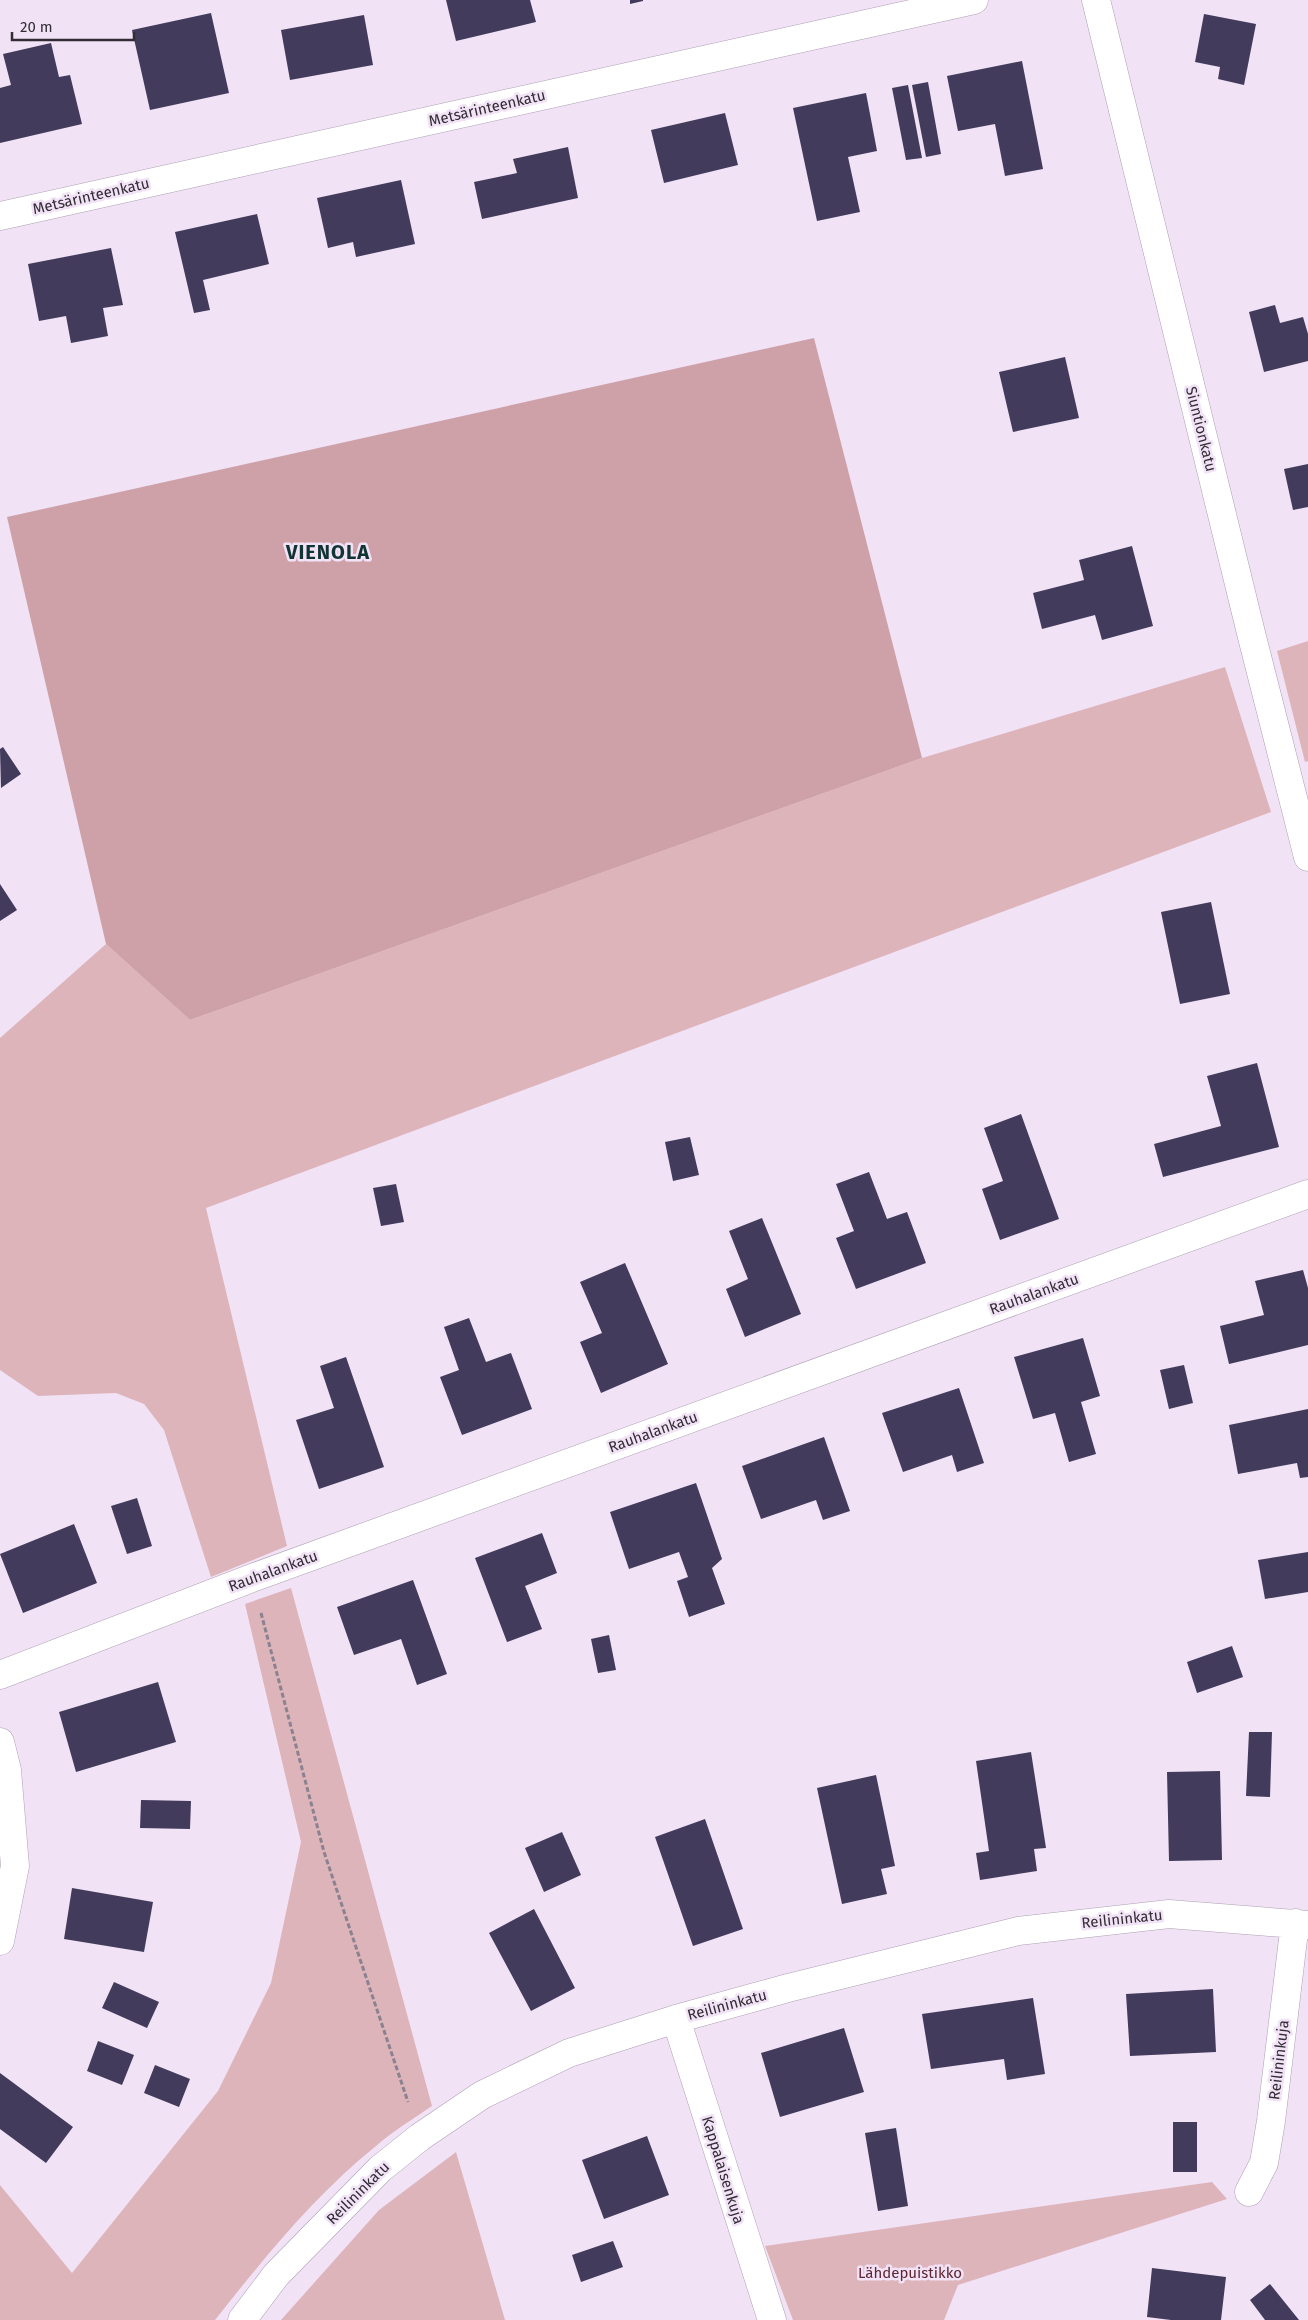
<svg xmlns="http://www.w3.org/2000/svg" width="1308" height="2320" viewBox="0 0 1308 2320" font-family="'Fira Sans',sans-serif">
<rect width="100%" height="100%" fill="#f1e2f6"/>
<path fill="#deb4bb" d="M1308 641V761L1305 762 1277 651Z
M1225 667 1271 812 206 1208 287 1546 211 1577 164 1430 144 1404 116 1393 38 1396 0 1370V1038L106 944 190 1020 922 758Z
M291 1588 432 2106C413 2119 393 2131 376 2146 314 2196 264 2258 215 2320H0V2185L72 2273 218 2091 271 1983 301 1842 245 1604Z
M456 2152 505 2320H281L379 2210Z
M1212 2182 1227 2199 958 2285 944 2320H793L765 2246Z"/>
<path fill="#cea1a8" d="M814 338 922 758 190 1020 106 944 7 517Z"/>
<path fill="#423b5b" d="M446 0H530L536 22 456 41Z
M630 0H643V1L630 4Z
M211 13 229 93 150 110 132 30Z
M1204 14 1256 24 1244 85 1218 79 1220 67 1195 62Z
M364 15 373 65 290 80 281 30Z
M51 43 59 77 70 75 82 124 0 143V88L11 85 3 54Z
M1022 61 1043 169 1005 176 995 124 958 131 947 76Z
M928 82 941 154 926 157 912 85Z
M908 85 922 158 906 160 892 88Z
M866 93 877 151 848 157 860 212 817 221 793 108Z
M725 113 738 165 664 183 651 130Z
M568 147 578 198 482 219 474 182 517 173 513 159Z
M401 180 415 244 356 257 353 242 328 248 317 198Z
M257 214 269 264 203 280 210 310 194 313 175 232Z
M111 248 123 305 103 308 108 336 71 343 66 316 39 321 28 264Z
M1275 305 1280 323 1303 317 1308 334V361L1264 372 1249 312Z
M1065 357 1079 418 1013 432 999 372Z
M1308 464V507L1293 510 1284 469Z
M1132 546 1153 626 1102 640 1095 615 1042 629 1033 593 1084 580 1079 560Z
M3 747 21 774 1 788 0 749Z
M0 884 17 910 0 921Z
M1211 902 1230 994 1180 1004 1161 912Z
M1257 1063 1279 1147 1163 1177 1154 1144 1221 1126 1207 1076Z
M1021 1114 1059 1219 1000 1240 982 1189 1003 1181 984 1128Z
M690 1137 699 1175 673 1181 665 1142Z
M869 1172 887 1219 907 1212 926 1263 856 1289 836 1238 854 1231 836 1184Z
M396 1184 404 1222 381 1226 373 1188Z
M762 1218 801 1314 745 1337 726 1289 748 1279 729 1231Z
M625 1263 668 1364 601 1393 580 1342 602 1333 580 1282Z
M1303 1270 1308 1288V1345L1229 1364 1220 1326 1264 1315 1255 1281Z
M469 1318 486 1362 511 1353 532 1409 462 1435 440 1377 459 1370 444 1327Z
M1083 1338 1100 1396 1081 1402 1096 1454 1069 1462 1055 1413 1033 1419 1014 1357Z
M346 1357 384 1467 319 1489 296 1420 334 1408 320 1366Z
M1184 1365 1193 1403 1169 1409 1160 1370Z
M959 1388 984 1463 957 1472 952 1455 903 1472 882 1413Z
M1308 1409V1477L1300 1478 1297 1463 1238 1474 1229 1425Z
M824 1437 850 1511 823 1520 816 1500 761 1519 742 1466Z
M696 1483 722 1559 712 1568 725 1604 689 1617 677 1581 688 1577 679 1552 629 1569 610 1512Z
M137 1498 152 1546 127 1554 111 1506Z
M74 1524 97 1583 23 1613 0 1554Z
M542 1533 557 1573 525 1586 542 1629 507 1642 475 1558Z
M1308 1552V1592L1265 1599 1258 1560Z
M413 1580 447 1674 417 1685 401 1639 354 1655 337 1607Z
M609 1635 616 1670 598 1673 591 1639Z
M1232 1646 1243 1677 1197 1693 1187 1662Z
M158 1682 176 1742 76 1772 59 1712Z
M1249 1732H1272L1270 1797 1246 1796Z
M1031 1752 1046 1848 1034 1849 1037 1871 980 1880 976 1853 989 1851 976 1761Z
M1220 1771 1222 1860 1169 1861 1167 1772Z
M876 1775 895 1866 881 1869 887 1894 842 1904 817 1788Z
M141 1800 191 1801 190 1829 140 1828Z
M705 1819 743 1929 693 1946 655 1837Z
M562 1832 581 1875 544 1892 525 1848Z
M72 1888 153 1902 144 1952 64 1939Z
M534 1909 575 1988 531 2011 489 1933Z
M114 1982 159 2002 147 2028 102 2008Z
M1213 1989 1216 2052 1130 2056 1126 1994Z
M1033 1998 1045 2074 1007 2080 1004 2059 931 2069 922 2014Z
M844 2028 864 2092 780 2117 761 2053Z
M98 2041 134 2055 122 2085 87 2071Z
M155 2065 190 2079 179 2107 144 2093Z
M0 2073 73 2127 46 2163 0 2129Z
M1173 2122H1197V2172H1173Z
M896 2128 908 2206 878 2211 865 2133Z
M647 2136 669 2195 604 2219 582 2160Z
M613 2241 623 2267 581 2282 572 2255Z
M1152 2268 1226 2277 1221 2320H1171L1147 2317Z
M1270 2284 1299 2320H1265L1250 2300Z"/>
<g fill="none" stroke-linecap="round" stroke-linejoin="round">
<g stroke="#aea0b3" stroke-width="29">
<path id="minor" d="M1096 0 1251 633 1308 857
M0 216 974 0
M0 1675 252 1578 1308 1194
M0 1742 7 1770 15 1866 0 1941
M676 2019 772 2320
M1249 2192 1264 2163 1271 2121 1295 1923
M242 2320 276 2275 380 2169 420 2137 482 2095 569 2053 676 2019 788 1988 1018 1931 1169 1914 1308 1925"/>
</g>
<path stroke="#8b828f" stroke-width="3" stroke-dasharray="5 2.5" stroke-linecap="butt" d="M261 1613 324 1852 408 2102"/>
<use href="#minor" stroke="#fff" stroke-width="28"/>
</g>
<g text-anchor="middle" dominant-baseline="central" stroke-width="5" stroke-linejoin="round" paint-order="stroke">
<g font-size="15" fill="#322d34" stroke="#f1e2f6">
<text transform="translate(487 108) rotate(-13)">Metsärinteenkatu</text>
<text transform="translate(91 196) rotate(-13)">Metsärinteenkatu</text>
<text transform="translate(1201 429) rotate(76)">Siuntionkatu</text>
<text transform="translate(1034 1294) rotate(-20)">Rauhalankatu</text>
<text transform="translate(653 1432) rotate(-20)">Rauhalankatu</text>
<text transform="translate(273 1571) rotate(-20)">Rauhalankatu</text>
<text transform="translate(1122 1919) rotate(-6)">Reilininkatu</text>
<text transform="translate(727 2005) rotate(-15)">Reilininkatu</text>
<text transform="translate(1279 2060) rotate(-83)">Reilininkuja</text>
<text transform="translate(723 2170) rotate(73)">Kappalaisenkuja</text>
<text transform="translate(358 2193) rotate(-45)">Reilininkatu</text>
</g>
<g font-size="15" fill="#5e2532" stroke="#f1e2f6">
<text x="910" y="2273">Lähdepuistikko</text>
</g>
<g font-size="20" font-weight="bold" letter-spacing="1" fill="#103333" stroke="#f1e2f6">
<text x="328" y="552">VIENOLA</text>
</g>
</g>
<path d="M12 32v8h122v-8" fill="none" stroke="#322d34" stroke-width="2.5"/>
<text x="20" y="32" font-size="15" fill="#322d34" stroke="#f1e2f6" stroke-width="4" paint-order="stroke">20 m</text>
</svg>
